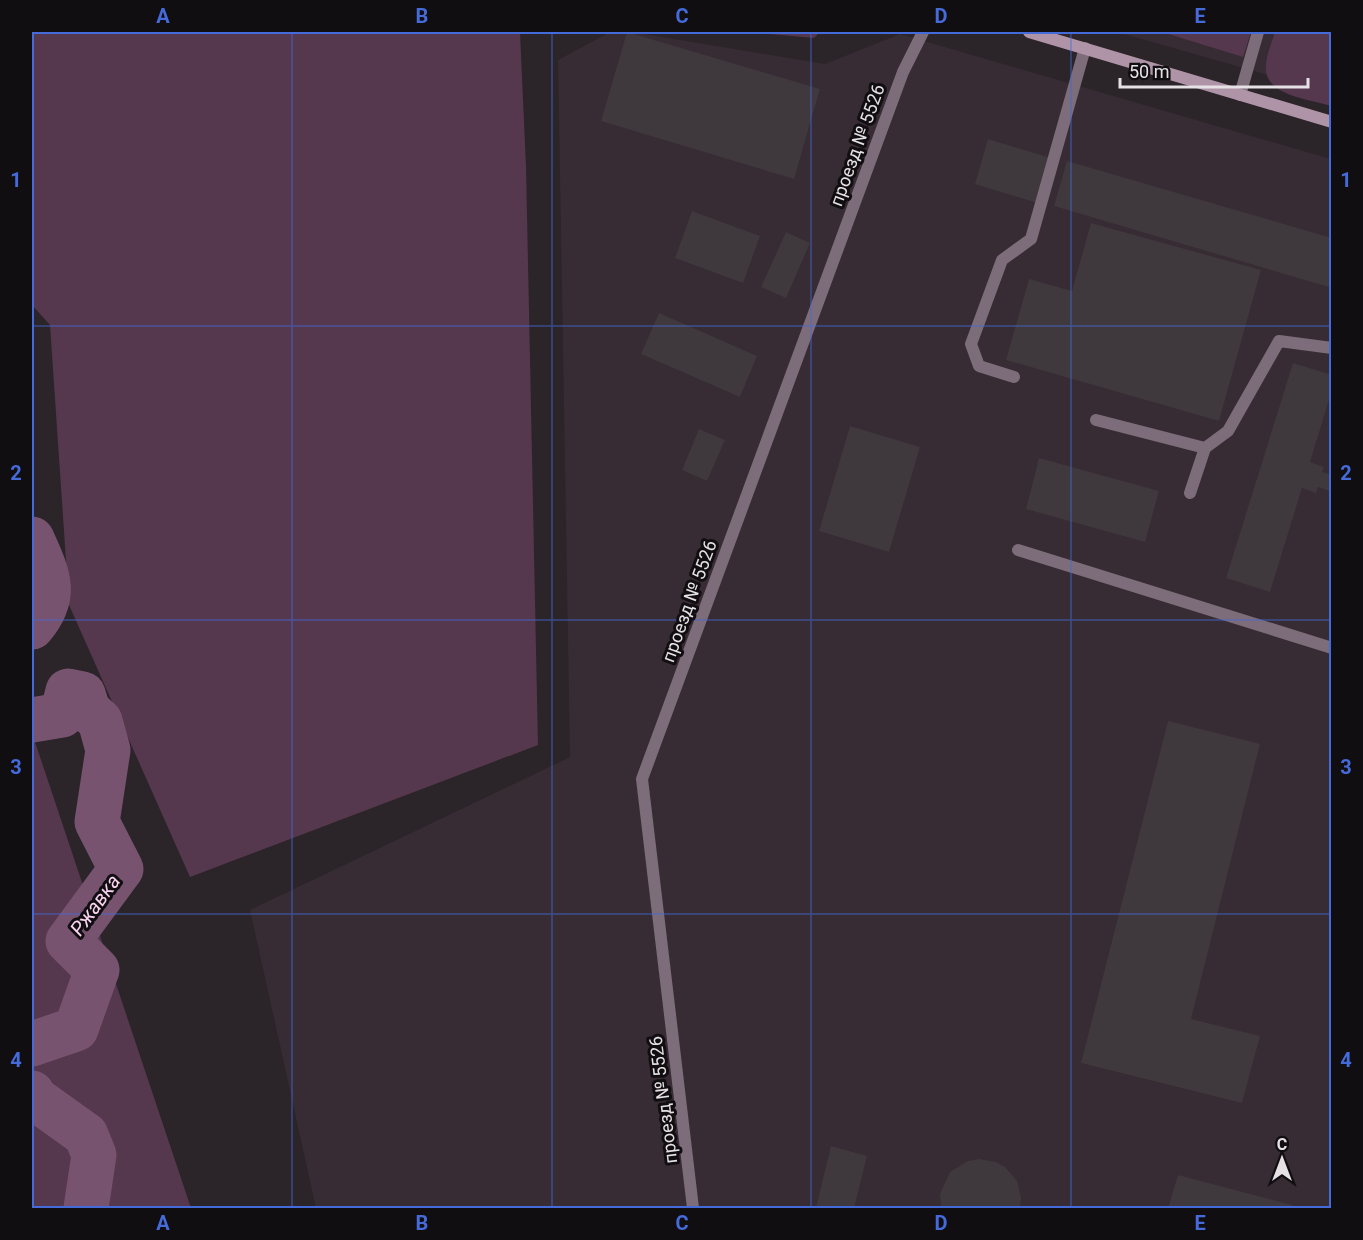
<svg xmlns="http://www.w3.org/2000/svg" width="1363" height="1240" viewBox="0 0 1363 1240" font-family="Roboto,sans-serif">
<rect width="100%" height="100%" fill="#2b2429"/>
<path fill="#372b34" d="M610 32H632L825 64 900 34 1331 159V1208H316L250 910 570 757 558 60Z
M1117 32H1331V93Z"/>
<path fill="#55374e" d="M32 32H520L526 166 538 745 190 877 69 605 50 325 32 305Z
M749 32H820L814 38Z
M1162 32H1251L1243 57Z
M1275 32H1331V106C1309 99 1262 96 1266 64 1267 53 1272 42 1275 32Z
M32 733 191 1208H32Z"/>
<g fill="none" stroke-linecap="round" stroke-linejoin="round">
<path stroke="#77536f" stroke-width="45" d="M32 539C48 575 59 595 32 627
M32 720 62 715 68 691 83 694 88 710 100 721 108 750 97 822 121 869 68 941 97 970 76 1029 32 1044
M32 1093 33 1097 86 1135 94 1155 86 1208"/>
</g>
<path fill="#3f383d" d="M627 32 820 89 794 179 601 121Z
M988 139 1051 158 1037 203 975 184Z
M1067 161 1332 238V288L1054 206Z
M692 211 760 236 743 283 675 258Z
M1091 223 1261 270 1219 421 1006 360 1029 279 1072 291Z
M786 232 810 243 786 298 761 287Z
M659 313 757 356 740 397 641 354Z
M1293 363 1332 375V390L1310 462 1324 467 1322 472 1332 475V492L1318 487 1316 493 1302 488 1270 592 1226 578Z
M850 426 920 447 889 552 819 531Z
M699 429 725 440 707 481 682 470Z
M1039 458 1159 491 1145 542 1026 509Z
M1168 721 1260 744 1191 1019 1260 1036 1242 1103 1081 1063Z
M831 1146 867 1156 854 1208H816Z
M979 1159 996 1162 1005 1167 1017 1181 1021 1198 1020 1208H941L940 1194 950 1172 968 1161Z
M1178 1175 1292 1205V1208H1168Z"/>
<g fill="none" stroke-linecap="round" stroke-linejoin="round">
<path stroke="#7d6c79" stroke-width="12" d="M1240 95 1258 32
M1014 377 979 366 971 344 1002 260 1031 239 1085 48
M1096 420 1205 448 1190 493
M1205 448 1228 431 1279 341 1332 348
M1018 550 1332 648"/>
<path stroke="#7d6c79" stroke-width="12" d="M693 1208 642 779 903 72 923 32"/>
<path stroke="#af94a8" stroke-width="12" d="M1029 32 1332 122"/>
</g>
<path fill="none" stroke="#456bdb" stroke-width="1.5" stroke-opacity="0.55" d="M292 32V1208M552 32V1208M811 32V1208M1071 32V1208M32 326H1332M32 620H1332M32 914H1332"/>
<g text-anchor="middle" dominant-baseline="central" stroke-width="6" stroke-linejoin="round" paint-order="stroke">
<g font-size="18" fill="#e6e1e5" stroke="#110e11">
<text transform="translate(857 145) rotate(-70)">проезд № 5526</text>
<text transform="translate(689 601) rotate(-70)">проезд № 5526</text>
<text transform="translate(663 1100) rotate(-97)">проезд № 5526</text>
</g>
<g font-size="20" font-style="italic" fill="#fad4f0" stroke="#110e11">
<text transform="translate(95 905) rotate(-54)">Ржавка</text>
</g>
</g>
<rect width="1363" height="1240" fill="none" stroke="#110e11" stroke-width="66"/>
<g transform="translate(1282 1159)" stroke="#110e11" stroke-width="4.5" paint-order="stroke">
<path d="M0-4.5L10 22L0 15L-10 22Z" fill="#e6e1e5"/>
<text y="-9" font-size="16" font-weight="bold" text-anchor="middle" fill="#e6e1e5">С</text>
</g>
<path d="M1120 78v9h188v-9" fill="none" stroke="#e6e1e5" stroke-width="3"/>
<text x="1129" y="78" font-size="18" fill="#e6e1e5" stroke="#110e11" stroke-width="4.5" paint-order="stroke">50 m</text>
<rect x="33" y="33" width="1297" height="1174" fill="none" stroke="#456bdb" stroke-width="2"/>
<g font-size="20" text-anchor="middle" font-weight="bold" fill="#456bdb">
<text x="163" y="23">A</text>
<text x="422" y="23">B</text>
<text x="682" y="23">C</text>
<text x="941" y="23">D</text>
<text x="1200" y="23">E</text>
<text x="16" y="187">1</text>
<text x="1346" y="187">1</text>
<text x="16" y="480">2</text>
<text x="1346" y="480">2</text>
<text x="16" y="774">3</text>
<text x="1346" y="774">3</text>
<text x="16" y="1067">4</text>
<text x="1346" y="1067">4</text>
<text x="163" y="1230">A</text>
<text x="422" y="1230">B</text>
<text x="682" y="1230">C</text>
<text x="941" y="1230">D</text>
<text x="1200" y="1230">E</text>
</g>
</svg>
